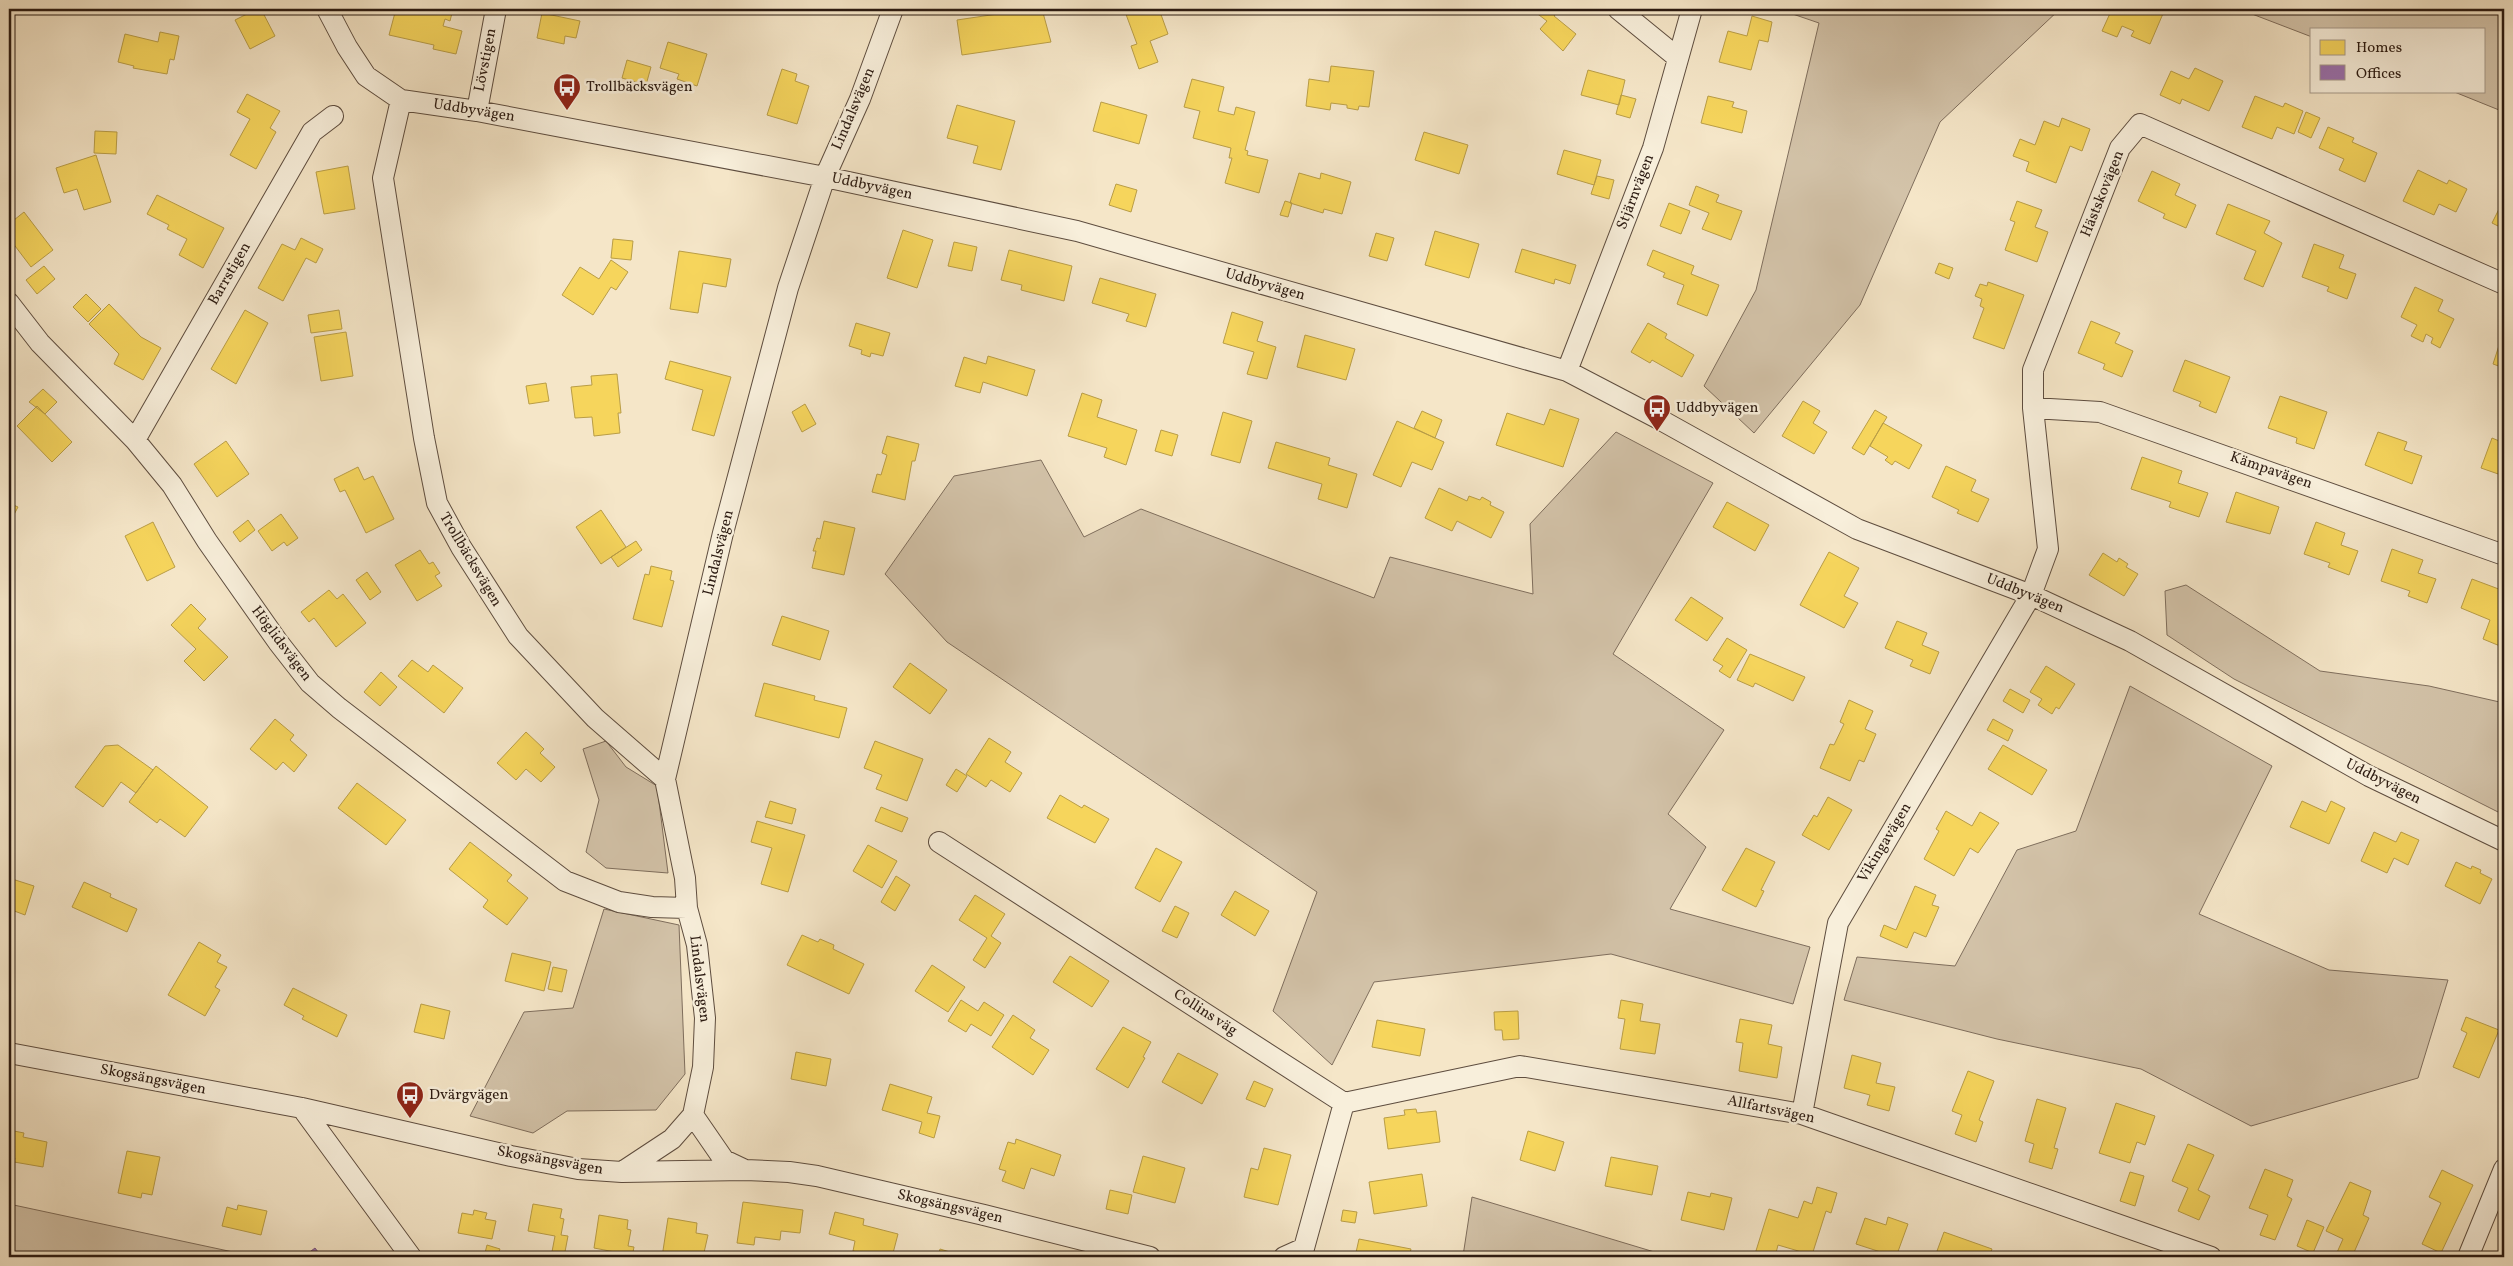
<svg xmlns="http://www.w3.org/2000/svg" width="2513" height="1266" viewBox="0 0 2513 1266" font-family="Vollkorn,serif">
<rect width="100%" height="100%" fill="#f5e6c8"/>
<filter id="stains"><feTurbulence type="fractalNoise" baseFrequency=".004" numOctaves="4"/><feColorMatrix values="0 0 0 0 .2 0 0 0 0 .09 0 0 0 0 .02 0 0 0 .5 -.17"/></filter>
<radialGradient id="worn" r=".72"><stop offset=".6" stop-color="#630" stop-opacity="0"/><stop offset="1" stop-color="#630" stop-opacity=".3"/></radialGradient>
<path fill="#d3c3a9" stroke="#7f6e5d" d="M1778 9H2060L1940 122 1860 305 1754 433 1704 386 1756 290 1819 23Z
M2239 9H2504V112L2452 91H2484V29H2312V37Z
M1616 432 1713 483 1613 654 1724 730 1668 814 1706 847 1670 909 1810 947 1793 1004 1611 954 1374 982 1332 1065 1273 1011 1317 892 947 642 885 574 954 476 1041 460 1084 537 1141 509 1374 598 1390 557 1533 594 1530 524Z
M2186 585 2320 671 2429 686 2504 703V815L2234 679 2167 635 2165 591Z
M2130 686 2272 766 2199 914 2329 970 2448 980 2418 1078 2251 1126 2141 1069 1997 1039 1844 1000 1857 957 1955 966 2017 850 2076 831Z
M606 741 626 767 657 786 668 873 606 868 586 852 599 800 583 749Z
M604 909 679 925 685 1074 656 1110 567 1111 533 1133 470 1116 524 1012 573 1008Z
M1472 1197 1671 1257H1467L1463 1256Z
M9 1204 247 1255 248 1257H9Z"/>
<path fill="#f6d55c" stroke="#b99d46" d="M257 9H261L275 36 250 49 235 20Z
M396 9H453L450 21 445 19 443 26 462 31 456 54 433 49 434 45 389 35Z
M1031 9H1042L1051 42 962 55 957 20Z
M1124 9H1159L1168 34 1150 41 1158 62 1139 69 1131 46 1137 44Z
M1531 9H1560L1554 16 1576 34 1563 51 1540 29 1547 21Z
M2112 9H2165L2150 44 2131 36 2134 31 2122 26 2117 37 2102 31Z
M542 13 580 21 576 38 565 36 564 44 537 38Z
M1752 16 1772 22 1768 42 1759 40 1751 70 1719 62 1728 31 1747 36Z
M160 32 179 36 174 60 170 59 167 74 133 68 134 66 118 62 125 34 158 42Z
M668 42 707 54 697 86 677 79 679 74 660 68Z
M627 60 651 67 646 85 622 78Z
M1331 66 1374 71 1369 107 1359 106 1358 110 1347 108V105L1331 103 1330 110 1306 106 1309 79 1329 82Z
M2195 68 2223 81 2209 111 2182 99 2180 104 2160 95 2171 71 2189 79Z
M782 69 797 74 795 81 809 86 797 124 767 115Z
M1588 70 1625 80 1619 105 1581 95Z
M1192 79 1224 87 1218 111 1234 115 1236 107 1255 112 1245 150 1248 151 1247 155 1268 160 1259 193 1225 183 1232 158H1229L1231 148 1193 138 1200 111 1184 107Z
M247 94 280 111 270 128 276 132 256 169 230 155 250 119 237 112Z
M1621 95 1636 99 1630 118 1616 114Z
M1708 96 1734 102 1732 107 1747 111 1742 133 1701 123Z
M2255 96 2283 107 2285 103 2303 111 2294 134 2277 127 2272 139 2242 127Z
M1101 102 1147 115 1139 144 1093 131Z
M957 105 1015 121 1001 170 973 163 978 146 947 138Z
M2306 112 2320 118 2311 138 2298 132Z
M2062 118 2090 129 2082 151 2070 146 2056 183 2026 171 2029 162 2013 156 2020 139 2035 145 2044 121 2059 127Z
M2328 127 2354 138 2352 142 2377 153 2365 182 2339 170 2344 159 2319 148Z
M95 131 117 132 116 154 94 153Z
M1424 132 1468 145 1459 174 1415 160Z
M1564 150 1601 160 1594 185 1557 174Z
M96 155 111 202 84 210 77 189 64 193 56 168Z
M348 166 355 209 324 214 316 172Z
M2418 170 2447 184 2449 180 2467 189 2456 212 2439 204 2434 215 2403 201Z
M2152 171 2180 184 2175 195 2196 205 2186 228 2163 218 2165 214 2138 201Z
M1299 173 1320 179 1321 173 1351 182 1342 214 1324 209 1323 213 1290 203Z
M1597 176 1614 180 1609 199 1591 194Z
M1116 184 1137 190 1131 212 1109 205Z
M1696 186 1719 195 1716 202 1742 211 1731 240 1702 229 1709 213 1689 205Z
M157 195 224 228 203 268 179 255 187 239 167 229 169 225 147 214Z
M2504 199V229L2492 223Z
M1285 201 1292 203 1288 217 1280 215Z
M2017 201 2042 210 2035 227 2048 232 2037 262 2005 250 2015 222 2010 220Z
M1669 203 1690 211 1681 234 1660 226Z
M2228 204 2270 221 2264 233 2282 243 2263 287 2244 279 2256 251 2216 234Z
M24 212 53 250 31 267 9 238V224Z
M903 230 933 240 917 288 887 278Z
M1435 231 1479 244 1469 278 1425 265Z
M1376 233 1394 238 1387 261 1369 256Z
M301 238 323 249 316 263 306 258 283 301 258 288 282 244 295 250Z
M613 239 633 241 631 260 611 258Z
M954 242 977 247 972 271 948 266Z
M2314 244 2344 255 2339 268 2356 274 2347 299 2327 291 2329 287 2302 277Z
M1522 249 1576 265 1570 284 1555 279 1554 284 1515 272Z
M1009 250 1072 266 1064 301 1021 290 1022 285 1001 280Z
M1653 250 1694 266 1691 274 1719 285 1707 316 1677 304 1684 285 1663 277 1665 273 1647 265Z
M679 251 731 259 726 287 703 283 698 313 670 309Z
M611 260 628 272 616 290 611 287 593 315 562 295 580 267 599 279Z
M1939 263 1953 268 1949 279 1935 273Z
M44 266 55 279 37 294 26 280Z
M1100 278 1156 294 1146 327 1126 321 1129 314 1092 303Z
M1988 282 2024 295 2004 349 1973 338 1984 308 1980 306 1982 299 1975 296 1980 284 1987 286Z
M2415 287 2443 300 2438 311 2454 319 2440 348 2431 343 2433 338 2426 334 2423 342 2411 336 2417 325 2401 317Z
M86 294 101 309 88 322 73 307Z
M109 304 141 337 161 348 143 380 114 364 119 354 89 324Z
M245 310 268 323 236 384 211 369Z
M339 310 342 329 311 333 308 315Z
M1232 312 1263 322 1257 341 1276 347 1267 379 1247 374 1254 352 1223 343Z
M2091 321 2120 333 2115 343 2133 351 2122 377 2103 369 2105 364 2078 353Z
M856 323 890 333 883 356 871 353 870 357 861 354 862 350 849 346Z
M1648 323 1667 334 1665 338 1694 355 1682 377 1652 360 1650 363 1631 352Z
M346 332 353 376 321 381 314 337Z
M2503 333H2504V368L2493 364Z
M1305 335 1355 349 1346 380 1297 367Z
M988 356 1035 370 1027 396 983 382 980 393 955 386 964 357 986 364Z
M2185 360 2230 377 2216 413 2199 406 2201 402 2173 391Z
M670 361 731 377 714 436 692 430 703 390 665 379Z
M617 374 621 413H618L620 433 594 436 592 417 575 418 571 387 592 385 591 376Z
M546 383 549 401 529 404 526 386Z
M43 389 57 402 45 414 29 402Z
M1082 393 1102 400 1097 417 1137 430 1126 465 1104 457 1107 448 1068 436Z
M2280 396 2327 412 2314 449 2296 443 2297 438 2268 428Z
M1803 401 1820 411 1813 423 1827 432 1814 454 1782 436Z
M805 404 816 424 802 432 792 412Z
M37 406 72 442 52 462 17 426Z
M1550 409 1579 419 1563 467 1496 445 1507 413 1544 425Z
M1875 410 1887 417 1864 455 1852 448Z
M1422 411 1442 420 1435 438 1414 428Z
M1223 412 1252 421 1240 463 1211 455Z
M1397 421 1444 442 1432 470 1412 462 1401 487 1373 475Z
M1883 423 1922 445 1909 469 1895 461 1892 465 1885 460 1888 457 1870 446Z
M1161 430 1178 435 1172 456 1155 451Z
M2378 432 2407 442 2404 450 2422 456 2412 484 2365 465Z
M887 436 919 444 915 461H912L905 500 872 492 877 474 881 475 887 455 882 453Z
M2492 438 2504 443V476L2481 468Z
M226 441 249 474 217 497 194 464Z
M1276 442 1330 458 1328 465 1357 474 1347 508 1318 499 1322 484 1268 468Z
M2142 457 2182 471 2178 483 2208 493 2199 517 2169 507 2171 502 2131 489Z
M1946 466 1976 480 1971 491 1989 499 1978 522 1957 513 1959 510 1932 497Z
M358 467 364 480 373 476 394 519 366 533 345 490 340 492 334 479Z
M1439 488 1467 501 1469 496 1480 500 1482 497 1491 502 1490 505 1504 512 1491 538 1457 521 1452 531 1425 518Z
M2236 492 2279 507 2270 534 2226 522Z
M1727 502 1769 525 1755 551 1713 527Z
M9 503 18 507 9 524Z
M601 510 626 547 601 564 576 527Z
M281 514 298 538 287 546 284 542 272 551 258 531Z
M248 520 255 530 240 542 233 532Z
M824 521 855 528 844 575 812 568 816 551H813L817 538 820 539Z
M153 522 175 567 147 581 125 536Z
M2316 522 2345 533 2341 545 2358 551 2349 575 2328 567 2330 563 2304 554Z
M636 541 642 550 618 567 611 557Z
M2392 549 2423 560 2418 573 2436 579 2427 603 2408 596 2410 591 2381 581Z
M420 550 429 564 433 562 440 573 435 576 442 586 417 601 395 565Z
M1829 552 1859 568 1844 596 1858 603 1844 628 1800 605Z
M2103 553 2117 562 2119 558 2128 564 2126 567 2138 574 2124 596 2089 575Z
M651 566 672 571 670 580 674 581 662 627 633 619 645 574 649 575Z
M367 572 381 592 370 600 356 580Z
M2472 579 2504 591V635L2500 646 2483 639 2490 620 2461 608Z
M329 590 337 599 343 594 366 623 336 647 314 618 309 622 301 612Z
M1691 597 1723 618 1707 641 1675 620Z
M191 604 206 619 198 628 228 657 204 681 184 661 196 649 171 625Z
M782 616 829 631 820 660 772 645Z
M1897 621 1927 633 1922 645 1939 652 1930 674 1910 666 1913 660 1885 648Z
M1727 638 1747 650 1730 678 1719 671 1723 666 1713 660Z
M1750 654 1805 677 1793 701 1755 683 1753 687 1737 680Z
M412 660 428 672 433 665 463 688 444 713 398 676Z
M910 663 947 690 930 714 893 687Z
M2046 666 2075 684 2059 709 2056 707 2052 714 2038 705 2042 699 2030 692Z
M381 672 397 687 380 706 364 692Z
M764 683 815 696 814 700 847 708 839 738 755 716Z
M2010 689 2030 700 2023 713 2003 701Z
M1849 700 1873 711 1865 729 1876 734 1864 762 1859 760 1850 781 1820 768 1830 744 1834 745 1844 724 1840 722Z
M275 719 294 735 290 740 307 755 294 772 283 762 276 770 250 749Z
M1993 719 2013 730 2008 741 1987 730Z
M526 732 544 749 540 753 555 767 541 782 526 769 516 780 497 763Z
M989 738 1011 752 1005 762 1022 773 1010 792 991 780 986 787 966 774Z
M875 741 923 759 907 801 876 789 882 775 864 768Z
M118 745 153 770 136 793 121 782 103 807 75 787 105 746Z
M2003 745 2047 770 2032 795 1988 769Z
M156 766 208 807 185 837 160 819 157 823 129 802Z
M956 769 967 776 957 792 946 785Z
M357 783 406 820 386 845 338 808Z
M1060 795 1082 808 1084 805 1109 819 1095 843 1047 818Z
M1828 797 1852 810 1829 850 1802 835 1814 815 1817 817Z
M770 801 796 809 792 824 765 817Z
M2302 801 2326 812 2331 801 2345 808 2329 844 2290 827Z
M881 807 908 818 902 832 875 821Z
M1946 811 1972 826 1980 812 1999 823 1978 853 1970 848 1954 876 1924 859 1939 831 1936 829Z
M757 821 805 835 788 892 761 884 772 848 751 842Z
M2374 832 2396 842 2401 832 2419 840 2408 865 2394 858 2387 873 2361 861Z
M470 842 512 875 507 881 528 898 507 925 483 907 488 900 449 869Z
M868 845 897 861 882 888 853 871Z
M1156 848 1182 862 1160 902 1135 888Z
M1746 848 1775 862 1761 890 1764 891 1756 907 1722 890Z
M2456 862 2471 869 2472 866 2481 870 2480 873 2492 879 2480 904 2445 886Z
M896 876 910 885 895 911 881 902Z
M9 878 34 886 25 915 9 909Z
M84 882 111 894 110 897 137 909 127 932 72 907Z
M1915 886 1936 895 1932 905 1939 907 1926 937 1914 932 1907 948 1880 936 1884 925 1896 930Z
M1235 891 1269 911 1255 936 1221 915Z
M975 895 1005 914 991 936 1001 943 985 968 973 960 987 938 959 920Z
M1175 906 1189 913 1177 938 1162 931Z
M802 935 818 942 820 939 834 945 833 949 864 964 849 994 787 965Z
M199 942 221 955 217 962 227 967 215 987 220 990 205 1016 168 995Z
M512 953 551 962 544 991 505 981Z
M1070 956 1109 981 1092 1007 1053 982Z
M932 965 965 987 948 1012 915 991Z
M553 967 567 970 562 992 548 989Z
M293 988 347 1015 337 1037 302 1019 304 1016 284 1005Z
M961 1000 978 1011 984 1002 1004 1015 991 1036 971 1024 966 1032 948 1021Z
M1621 1000 1643 1004 1640 1021 1660 1024 1655 1054 1620 1049 1625 1019 1618 1018Z
M421 1004 450 1011 444 1039 414 1032Z
M1518 1011 1519 1039 1503 1040 1502 1030H1495L1494 1012Z
M1013 1015 1035 1030 1030 1038 1049 1050 1033 1075 992 1047Z
M2466 1017 2499 1030 2479 1078 2453 1067 2467 1033 2461 1030Z
M1740 1019 1772 1025 1768 1044 1782 1047 1777 1078 1739 1071 1743 1043 1736 1042Z
M1377 1020 1425 1029 1420 1056 1372 1047Z
M1123 1027 1151 1042 1143 1057 1145 1058 1128 1088 1096 1069Z
M796 1052 831 1059 826 1086 791 1079Z
M1178 1053 1218 1074 1202 1104 1162 1082Z
M1852 1055 1881 1063 1876 1083 1895 1087 1889 1111 1867 1105 1870 1095 1844 1088Z
M1968 1071 1994 1081 1979 1120 1983 1122 1976 1142 1955 1134 1962 1115 1952 1111Z
M1254 1081 1273 1089 1265 1107 1246 1099Z
M890 1084 932 1097 927 1113 940 1116 934 1138 919 1133 922 1122 882 1110Z
M2037 1099 2066 1108 2054 1148 2058 1149 2052 1169 2029 1162 2034 1144 2025 1141Z
M2116 1103 2155 1116 2145 1145 2137 1142 2130 1163 2099 1153Z
M1416 1109 1417 1113 1436 1111 1440 1142 1388 1149 1384 1118 1405 1115 1404 1110Z
M9 1130 24 1133 23 1137 47 1142 43 1167 14 1162 15 1158 9 1157Z
M1528 1131 1564 1142 1555 1171 1520 1160Z
M1016 1139 1061 1155 1054 1176 1031 1168 1024 1189 1002 1181 1006 1171 999 1169 1008 1142 1015 1144Z
M2188 1144 2214 1155 2198 1190 2210 1196 2199 1220 2178 1211 2188 1188 2172 1181Z
M1264 1148 1291 1155 1278 1205 1244 1197 1251 1168 1258 1170Z
M127 1151 160 1157 152 1195 142 1193 141 1198 118 1193Z
M1143 1156 1185 1168 1175 1203 1133 1192Z
M1611 1157 1658 1166 1652 1195 1605 1186Z
M2265 1169 2293 1180 2287 1196 2292 1199 2275 1240 2260 1235 2268 1215 2249 1208Z
M2442 1170 2473 1185 2441 1253 2422 1244 2441 1203 2429 1197Z
M2130 1172 2144 1176 2135 1206 2120 1201Z
M1422 1174 1427 1206 1374 1214 1369 1182Z
M2350 1182 2371 1191 2363 1215 2369 1218 2352 1257H2335L2343 1239 2326 1231Z
M1817 1187 1837 1193 1831 1213 1826 1211 1812 1255 1778 1245 1775 1257 1755 1254 1769 1209 1798 1218 1804 1201 1812 1204Z
M1110 1190 1132 1195 1128 1214 1106 1209Z
M1688 1192 1710 1197 1711 1193 1732 1198 1724 1230 1681 1220Z
M743 1202 803 1210 800 1233 781 1231 780 1240 755 1237 754 1245 737 1243Z
M533 1204 562 1209 560 1218 564 1219 561 1235 568 1236 564 1257H551L555 1236 528 1231Z
M238 1205 267 1211 261 1235 222 1226 227 1207 237 1210Z
M474 1210 487 1213 485 1219 496 1221 492 1239 458 1233 462 1213 473 1215Z
M1343 1210 1357 1212 1355 1223 1341 1221Z
M835 1212 864 1219 863 1225 898 1234 892 1257H880L853 1251 855 1241 829 1234Z
M599 1215 628 1220 627 1229 631 1230 628 1246 634 1247 632 1257H619L620 1253 594 1248Z
M1888 1217 1908 1224 1896 1257 1856 1244 1865 1218 1886 1225Z
M668 1218 697 1223 696 1233 708 1235 703 1257H662Z
M2307 1220 2324 1227 2313 1253 2297 1246Z
M1944 1232 1992 1249 1989 1257H1955L1937 1251Z
M1359 1239 1411 1249 1409 1257H1355Z
M487 1245 500 1249 497 1257H484Z
M940 1249 960 1255 959 1257H938Z"/>
<path fill="#9970ab" stroke="#78567d" d="M315 1248 322 1257H303Z"/>
<g fill="none" stroke-linecap="round" stroke-linejoin="round">
<g stroke="#5e4d3f" stroke-width="22">
<path id="minor" d="M327 9 347 47 366 76 401 100 477 111 825 177 1077 231 1567 371 1659 419 1857 529 2031 595 2130 641 2369 776 2504 841
M1618 9 1678 58
M401 100 383 178 424 438 437 503 461 547 518 636 595 718 665 779
M477 111 496 9
M9 303 40 343 135 440 172 485 207 541 278 642 310 683 339 708 565 881 619 902 652 907 687 908
M1567 371 1653 148 1692 9
M2033 408 2100 412 2504 555
M135 440 312 132 333 116
M939 842 1344 1103 1304 1248 1284 1257
M9 1053 302 1108 511 1156 578 1169 622 1172 745 1170 789 1172 817 1176 984 1215 1150 1257
M1344 1103 1520 1066 1802 1114 2211 1257
M302 1108 411 1257
M1802 1114 1838 923 2031 595 2048 549 2033 408V370L2120 148 2140 124 2504 284
M693 1115 724 1160 743 1169
M622 1172 672 1139 693 1115 703 1067 705 1018 697 945 687 908 685 878 665 779 723 533 788 288 825 177 860 99 893 9
M2468 1257 2504 1169"/>
</g>
<use href="#minor" stroke="#f8efdb" stroke-width="20"/>
</g>
<defs>
<g id="bus-pin" transform="scale(1.4375)"><path d="M0 17L-7.5 6A9.5 9.5 0 1 1 7.5 6Z" fill="#8f2418" stroke="#f8efdb"/><path d="M-5-6H5V4H4V6H2V4H-2V6H-4V4H-5ZM-3.5-4V0h7V-4ZM-3.5 1.2v1.5H-2V1.2ZM2 1.2v1.5H3.5V1.2Z" fill="#fff"/></g>
</defs>
<g fill-rule="evenodd">
<use href="#bus-pin" x="567" y="87"/>
<use href="#bus-pin" x="1657" y="408"/>
<use href="#bus-pin" x="410" y="1095"/>
</g>
<g text-anchor="middle" dominant-baseline="central" stroke-width="5" stroke-linejoin="round" paint-order="stroke">
<g font-size="15" fill="#2b1a11" stroke="#f8efdb">
<text transform="translate(486 60) rotate(-79)">Lövstigen</text>
<text transform="translate(854 109) rotate(-67)">Lindalsvägen</text>
<text transform="translate(474 111) rotate(9)">Uddbyvägen</text>
<text transform="translate(872 187) rotate(12)">Uddbyvägen</text>
<text transform="translate(1636 192) rotate(-69)">Stjärnvägen</text>
<text transform="translate(2103 194) rotate(-68)">Hästskovägen</text>
<text transform="translate(230 274) rotate(-60)">Barrstigen</text>
<text transform="translate(1265 285) rotate(16)">Uddbyvägen</text>
<text transform="translate(2271 471) rotate(19)">Kämpavägen</text>
<text transform="translate(719 553) rotate(-76)">Lindalsvägen</text>
<text transform="translate(470 560) rotate(59)">Trollbäcksvägen</text>
<text transform="translate(2025 594) rotate(22)">Uddbyvägen</text>
<text transform="translate(281 644) rotate(53)">Höglidsvägen</text>
<text transform="translate(2383 782) rotate(27)">Uddbyvägen</text>
<text transform="translate(1885 843) rotate(-59)">Vikingavägen</text>
<text transform="translate(699 979) rotate(83)">Lindalsvägen</text>
<text transform="translate(1205 1013) rotate(33)">Collins väg</text>
<text transform="translate(153 1080) rotate(11)">Skogsängsvägen</text>
<text transform="translate(1771 1110) rotate(12)">Allfartsvägen</text>
<text transform="translate(550 1161) rotate(10)">Skogsängsvägen</text>
<text transform="translate(950 1207) rotate(13)">Skogsängsvägen</text>
</g>
<g font-size="15" fill="#2b1a11" stroke="#f8efdb" text-anchor="start">
<text x="586" y="87">Trollbäcksvägen</text>
<text x="1676" y="408">Uddbyvägen</text>
<text x="429" y="1095">Dvärgvägen</text>
</g>
</g>
<rect width="2513" height="1266" fill="none" stroke="#f5e6c8" stroke-width="30"/>
<rect x="10" y="10" width="2493" height="1246" fill="none" stroke="#2b1a11" stroke-width="2.5"/>
<rect x="15" y="15" width="2483" height="1236" fill="none" stroke="#2b1a11"/>
<rect x="2310" y="28" width="175" height="65" fill="#f8efdb" stroke="#a69a8a"/>
<rect x="2320" y="40" width="25" height="15" fill="#f6d55c" stroke="#a69a8a"/>
<text x="2356" y="52" font-size="15" fill="#2b1a11">Homes</text>
<rect x="2320" y="65" width="25" height="15" fill="#9970ab" stroke="#a69a8a"/>
<text x="2356" y="78" font-size="15" fill="#2b1a11">Offices</text>
<rect width="100%" height="100%" filter="url(#stains)"/>
<rect width="100%" height="100%" fill="url(#worn)"/>
</svg>
